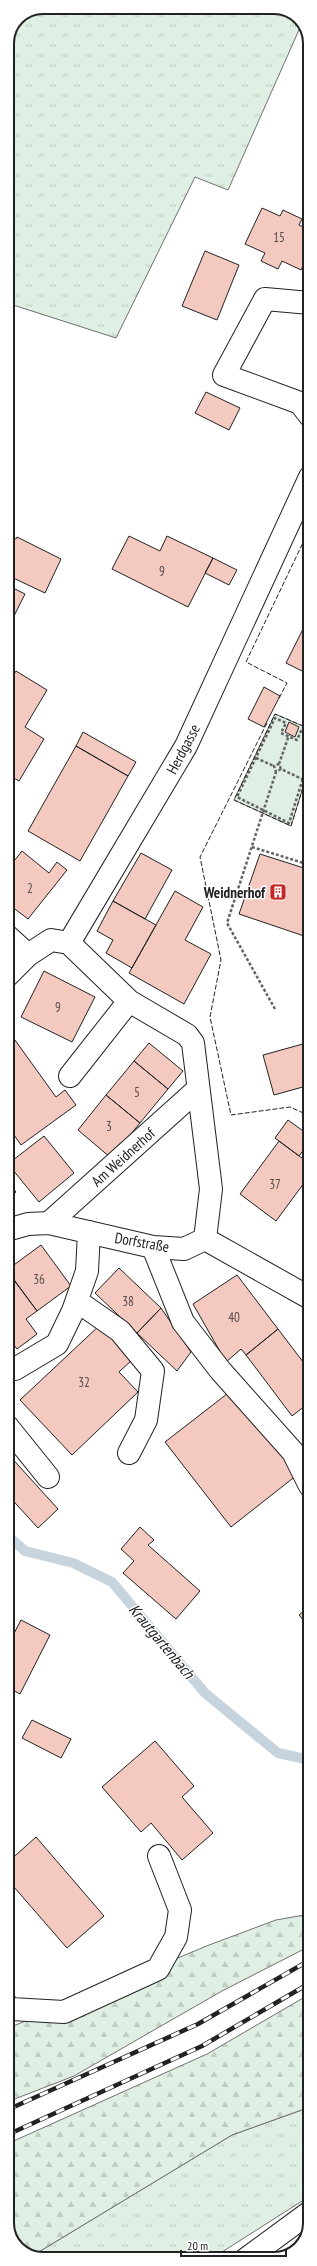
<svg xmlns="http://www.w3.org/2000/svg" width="317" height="2266" viewBox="0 0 317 2266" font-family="'PT Sans Narrow',sans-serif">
<defs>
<pattern id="grass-tufts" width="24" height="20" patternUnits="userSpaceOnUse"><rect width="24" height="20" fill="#e0efe3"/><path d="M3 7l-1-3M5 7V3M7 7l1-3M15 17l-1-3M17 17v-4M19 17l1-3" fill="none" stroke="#c0cdc2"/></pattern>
<pattern id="forest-firs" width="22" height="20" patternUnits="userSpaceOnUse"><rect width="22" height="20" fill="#e0efe3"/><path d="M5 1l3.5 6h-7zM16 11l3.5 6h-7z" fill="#c0cdc2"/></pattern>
</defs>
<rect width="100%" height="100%" fill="#fff"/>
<path fill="url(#grass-tufts)" stroke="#6f6f6f" d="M43 7H279L300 18 302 23 228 190 195 177 116 338 10 304 7 310V43L18 17Z
M310 2107V2196L211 2259H38L32 2256 232 2135Z"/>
<path fill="url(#forest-firs)" stroke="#6f6f6f" d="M310 1914V1946L222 1991 74 2076 7 2102V2030L11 2027 209 1945 276 1920Z
M310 1994V2107L232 2135 32 2256 18 2249 7 2228V2144L207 2054Z"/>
<path fill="#e0efe3" stroke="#6f6f6f" d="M275 714 310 729V765L291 826 234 800Z"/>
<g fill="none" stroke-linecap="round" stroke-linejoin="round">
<path stroke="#c7d3dd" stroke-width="10" d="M7 1535 25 1551 73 1563 112 1582 205 1693 278 1753 310 1760"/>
</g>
<path fill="#f3c9c0" stroke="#222" d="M262 208 280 216 283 210 302 219 299 225 310 230V252L301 270 282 261 278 269 261 261 265 253 245 244Z
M205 251 239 265 217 320 182 306Z
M206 392 240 408 229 430 195 413Z
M7 535 16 539 17 537 61 559 45 593 7 575Z
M129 536 160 551 167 536 213 558 188 607 112 569Z
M213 558 237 570 229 585 205 573Z
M7 585 25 594 14 616 7 612Z
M309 617H310V675L286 663Z
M16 671 47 690 25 727 44 739 19 781 7 774V685Z
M264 687 280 696 264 727 248 719Z
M289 722 299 727 295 737 285 732Z
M83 732 136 762 128 776 76 746Z
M76 746 128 776 80 861 28 831Z
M22 851 49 873 57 862 67 870 28 919 7 903V870Z
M141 853 172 870 145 919 113 901Z
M260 854 310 870V938L239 914Z
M175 891 203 907 185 940 211 954 184 1004 129 973Z
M113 901 156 925 132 968 106 953 113 940 97 931Z
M44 971 95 997 72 1042 21 1017Z
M7 1029 56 1097 65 1090 76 1105 21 1145 7 1125Z
M310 1042V1085L274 1095 263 1055Z
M149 1043 183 1071 168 1089 134 1061Z
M134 1061 168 1089 140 1123 106 1095Z
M106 1095 140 1123 111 1158 78 1130Z
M288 1120 310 1136V1141L299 1156 275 1138Z
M44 1136 74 1173 39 1202 8 1164Z
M279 1141 310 1164V1175L276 1221 240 1194Z
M7 1181 16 1192 7 1199Z
M41 1245 71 1286 37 1311 7 1270Z
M119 1268 161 1308 137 1333 95 1293Z
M7 1271 37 1311 26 1319 37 1334 17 1349 7 1335Z
M237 1275 278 1329 246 1355 241 1349 226 1362 193 1304Z
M161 1308 191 1352 177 1371 137 1333Z
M101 1324 133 1359 119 1372 138 1392 72 1455 20 1400Z
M278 1329 310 1371V1402L292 1416 246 1355Z
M232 1390 297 1475 231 1527 165 1442Z
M8 1454 58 1509 38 1528 7 1494Z
M140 1527 154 1540 148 1545 200 1591 176 1619 123 1573 134 1561 121 1549Z
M310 1606V1628L299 1615Z
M21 1620 50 1635 20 1694 7 1687V1642L9 1643Z
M32 1720 71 1739 61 1758 22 1738Z
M155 1741 194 1786 182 1797 213 1833 182 1860 151 1823 141 1832 102 1787Z
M36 1837 104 1916 67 1948 7 1879V1863Z"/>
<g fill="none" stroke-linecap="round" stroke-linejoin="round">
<g stroke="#222" stroke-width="24">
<path id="minor" d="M310 303 265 299 224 375 300 403 310 416
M7 936 28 955
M69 943 129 1001 187 1035 193 1043 211 1189 205 1239
M7 976 28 955 51 940 69 943 186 746 310 477
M70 1076 129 1001
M49 1223 197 1090
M7 1230 28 1224 49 1223 153 1247 184 1249 205 1239 310 1298
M153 1247 183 1322 220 1370 293 1452 310 1486
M77 1301 120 1331 153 1371 146 1420 129 1453
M7 1366 15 1369 57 1344 73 1311 87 1271 89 1232
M7 1426 48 1477
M7 2005 11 2009 64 2012 158 1969 176 1937 180 1910 159 1856
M246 2259 310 2212"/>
</g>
<path stroke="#646464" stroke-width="2.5" stroke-dasharray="3 2" stroke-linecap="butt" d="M310 732 302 729 297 740 281 733 286 723 275 718 237 797 289 823 310 756
M256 758 274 766
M279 764 289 735
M281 769 276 772 274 766 279 764 281 769 302 779
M252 847 310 865
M275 1009 227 923 276 772"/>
<use href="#minor" stroke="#fff" stroke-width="22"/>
<g stroke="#222" stroke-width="4.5">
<path id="rail" d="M7 2110 198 2024 310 1960
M7 2135 202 2046 310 1983"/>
</g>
<use href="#rail" stroke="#fff" stroke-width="3" stroke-dasharray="9" stroke-linecap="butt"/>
<path stroke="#222" stroke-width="1" stroke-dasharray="5 2" stroke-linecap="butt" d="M279 698 287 683 246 662 310 528
M267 723 200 857 221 960 210 1017 231 1115 290 1107 310 1116
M310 729 275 714 234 800 291 826 310 765"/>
</g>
<defs>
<g id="building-square" transform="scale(0.9)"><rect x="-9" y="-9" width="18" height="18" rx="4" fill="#c62828" stroke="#fff"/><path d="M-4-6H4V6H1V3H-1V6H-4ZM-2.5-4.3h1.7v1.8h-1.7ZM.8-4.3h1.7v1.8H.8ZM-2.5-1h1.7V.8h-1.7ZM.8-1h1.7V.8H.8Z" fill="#fff"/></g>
</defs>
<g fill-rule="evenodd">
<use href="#building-square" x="278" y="892"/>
</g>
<g text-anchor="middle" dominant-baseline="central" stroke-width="3" stroke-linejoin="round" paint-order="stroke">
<g font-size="13" fill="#564c4a">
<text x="279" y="237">15</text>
<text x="162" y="571">9</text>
<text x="30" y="888">2</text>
<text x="58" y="1007">9</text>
<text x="137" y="1092">5</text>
<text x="109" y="1126">3</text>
<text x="275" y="1184">37</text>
<text x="39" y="1279">36</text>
<text x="128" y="1301">38</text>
<text x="234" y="1317">40</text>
<text x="84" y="1382">32</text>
</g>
<g font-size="15" fill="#222" stroke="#fff">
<text transform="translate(183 749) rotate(-62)">Herdgasse</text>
<text transform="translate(123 1157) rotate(-42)">Am Weidnerhof</text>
<text transform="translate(142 1242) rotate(10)">Dorfstraße</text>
</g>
<g font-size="15" font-weight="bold" fill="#222" stroke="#fff" text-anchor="end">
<text x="265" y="892">Weidnerhof</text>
</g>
<g font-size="16" font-style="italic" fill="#222" stroke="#fff">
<text transform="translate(162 1641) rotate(50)">Krautgartenbach</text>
</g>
</g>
<path d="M0 0H317V2266H0ZM43 14H274A29 29 0 0 1 303 43V2223A29 29 0 0 1 274 2252H43A29 29 0 0 1 14 2223V43A29 29 0 0 1 43 14Z" fill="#fff" fill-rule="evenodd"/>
<path fill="none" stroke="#222" stroke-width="2" d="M43 14H274A29 29 0 0 1 303 43V2223A29 29 0 0 1 274 2252H43A29 29 0 0 1 14 2223V43A29 29 0 0 1 43 14Z"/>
<path d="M181 2250v6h105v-6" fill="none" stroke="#222222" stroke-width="2"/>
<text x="187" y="2250" font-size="12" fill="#222222" stroke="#ffffff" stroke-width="3" paint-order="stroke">20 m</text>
</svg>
